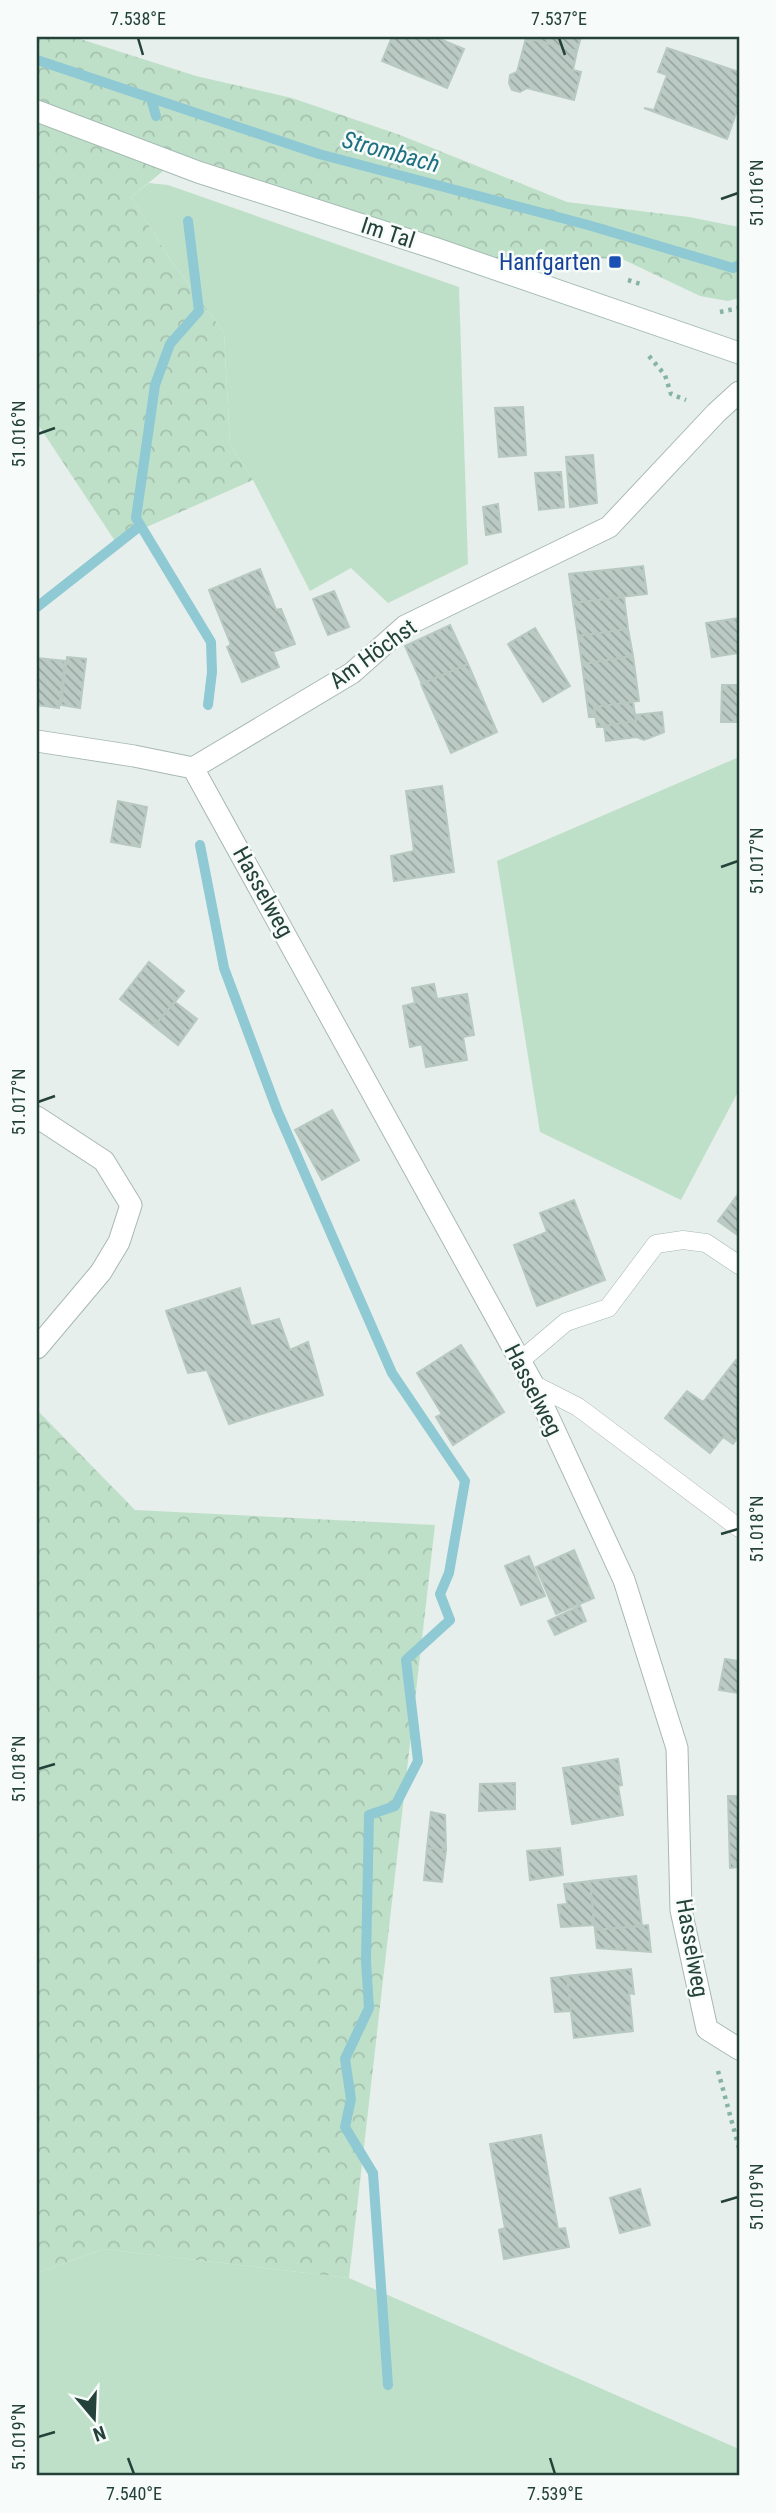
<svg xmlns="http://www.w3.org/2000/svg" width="776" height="2513" viewBox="0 0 776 2513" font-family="'Roboto Condensed',sans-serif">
<defs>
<pattern id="forest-crowns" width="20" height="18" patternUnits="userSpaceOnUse" patternTransform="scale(1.75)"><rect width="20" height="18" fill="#bfe0c8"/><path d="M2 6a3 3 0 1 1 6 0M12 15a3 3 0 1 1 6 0" fill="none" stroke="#a4c1ad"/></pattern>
<pattern id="building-back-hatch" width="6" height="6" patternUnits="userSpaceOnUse" patternTransform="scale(1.75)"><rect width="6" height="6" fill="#bbcac4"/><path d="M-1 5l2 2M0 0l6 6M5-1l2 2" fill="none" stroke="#98a6a0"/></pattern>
</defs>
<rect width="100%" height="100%" fill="#e6efeb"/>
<path fill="#bfe0c8" d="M149 183 168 185 459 287 468 564 388 603 351 568 310 591 253 480 230 444 224 333 166 253 131 197Z
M739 757V1090L681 1200 540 1132 497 861Z
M103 2249 349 2278 739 2449V2476H37V2273Z"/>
<path fill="url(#forest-crowns)" d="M37 37H74L196 76 292 98 400 135 567 202 689 217 739 227V298L728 301 700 296 620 258 508 262 183 155 131 197 166 253 224 333 230 444 253 480 115 541 37 423Z
M37 1410 135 1510 435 1525 349 2278 103 2249 37 2273Z"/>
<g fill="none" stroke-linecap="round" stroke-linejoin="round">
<path stroke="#8ec9d4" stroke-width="10" d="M37 60 319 154 588 225 733 268 739 265
M151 99 156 116
M188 221 199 311 170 344 155 385 136 518 211 642 212 672 208 705
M37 607 140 526
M200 845 224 968 277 1110 392 1373 465 1481 449 1573 440 1594 450 1620 406 1660 418 1761 395 1806 369 1815 366 1961 369 2008 345 2059 351 2099 345 2127 373 2173 388 2385"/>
</g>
<path fill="url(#building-back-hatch)" stroke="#b8c9c2" stroke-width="2" d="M392 37H435L464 49 447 88 382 61Z
M537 37H581L577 51 536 40Z
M526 38 577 51 573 70 581 72 574 100 527 88 520 92 512 90 509 83 510 75 517 72Z
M667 48 739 72V105L727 139 644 108 654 110 667 75 658 72Z
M523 407 526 455 499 457 495 408Z
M593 455 597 503 570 507 566 457Z
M561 472 564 507 539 510 535 473Z
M498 504 501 532 486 535 483 507Z
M643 566 647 594 573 603 569 574Z
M260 569 276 610 281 609 295 644 273 652 279 667 242 682 227 647 231 645 209 590Z
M334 591 349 627 328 635 313 599Z
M624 597 628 629 578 636 573 603Z
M739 618V653L712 657 706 623Z
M450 625 468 664 422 684 405 646Z
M535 628 570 686 543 702 508 644Z
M628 629 633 656 582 664 578 636Z
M633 656 639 701 594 707 596 716 589 717 582 664Z
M67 657 86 659 80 708 61 705Z
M37 658 65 661 59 708 37 705Z
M468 664 497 732 451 753 421 684Z
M722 685H739V722H721Z
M633 702 636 721 597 727 594 707Z
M662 712 664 732 644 740 637 737 606 741 604 726 636 721 635 715Z
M442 786 454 872 394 881 391 856 414 851 406 791Z
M118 801 147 807 140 847 111 842Z
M149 962 184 991 154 1026 120 999Z
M434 984 437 999 467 994 474 1035 463 1037 467 1060 426 1067 422 1044 410 1047 403 1006 415 1003 412 988Z
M175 1002 197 1019 178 1045 154 1026Z
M332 1110 359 1160 322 1180 295 1130Z
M739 1193V1236L718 1221Z
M574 1200 605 1280 537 1306 514 1245 547 1232 540 1213Z
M240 1288 251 1326 279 1319 290 1350 308 1342 323 1395 229 1424 207 1370 188 1373 166 1311Z
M461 1345 504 1412 453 1445 436 1417 442 1414 417 1373Z
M736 1360 739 1363V1436L733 1444 723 1437 710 1453 665 1418 687 1391 703 1402Z
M574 1550 594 1598 556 1614 536 1567Z
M529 1556 545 1596 521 1605 505 1566Z
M580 1606 586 1621 555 1635 548 1621Z
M725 1659 739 1661V1693L719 1690Z
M618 1759 622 1785 618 1786 623 1815 572 1824 563 1768Z
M515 1783V1809L479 1811 480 1784Z
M728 1796H739V1867L730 1868Z
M431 1812 445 1815 446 1850 427 1848Z
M427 1848 446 1850 442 1882 424 1880Z
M560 1848 563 1875 530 1880 527 1851Z
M636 1876 642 1926 595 1930 590 1881Z
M590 1881 594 1925 561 1927 558 1905 567 1904 564 1884Z
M648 1925 651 1952 597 1948 595 1930Z
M631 1969 634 1994 629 1993 633 2031 574 2038 567 1976Z
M567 1976 571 2011 555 2012 551 1978Z
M541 2135 558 2229 565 2228 569 2247 504 2259 499 2230 505 2228 490 2144Z
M640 2189 650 2225 620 2233 610 2198Z"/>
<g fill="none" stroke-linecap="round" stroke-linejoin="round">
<g stroke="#a8b8b2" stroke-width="19">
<path id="lane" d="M520 1361 566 1322 608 1308 656 1244 683 1240 706 1243 739 1265
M533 1384 578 1407 739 1528"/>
</g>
<g stroke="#a8b8b2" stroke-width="23">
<path id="street" d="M37 741 134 756 193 768 352 673 405 626 609 527 716 413 739 392
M193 768 533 1384 624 1580 677 1748 681 1910 707 2029 739 2049
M37 1117 104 1161 131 1205 119 1242 101 1272 37 1348"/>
</g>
<g stroke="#a4bbb3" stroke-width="23">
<path id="secondary" d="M37 111 198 172 437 249 739 353"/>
</g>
<path stroke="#86b3a5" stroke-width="4.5" stroke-dasharray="3.5 5" stroke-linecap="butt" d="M628 280 644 285
M720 312 739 308
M649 356 665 375 671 394 686 400
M718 2071 739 2148"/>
<use href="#lane" stroke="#fff" stroke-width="18"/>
<use href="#street" stroke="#fff" stroke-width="21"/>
<use href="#secondary" stroke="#fff" stroke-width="21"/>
</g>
<path fill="none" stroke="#24423a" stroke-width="2.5" d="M138 38 143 55M559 38 565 55M721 199 738 193M38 434 55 428M721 867 738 861M38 1102 55 1096M721 1534 738 1529M38 1769 55 1764M721 2202 738 2197M38 2437 55 2432M128 2458 134 2474M550 2458 555 2474"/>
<rect fill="#1a4fb4" stroke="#f7fbf9" stroke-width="2.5" x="608" y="255" width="14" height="14" rx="3.5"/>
<g text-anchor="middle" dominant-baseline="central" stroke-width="5" stroke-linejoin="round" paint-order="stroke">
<g font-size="23" fill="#24423a" stroke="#f7fbf9">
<text transform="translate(388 233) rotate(18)">Im Tal</text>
<text transform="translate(373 654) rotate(-36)">Am Höchst</text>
<text transform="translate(263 892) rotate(61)">Hasselweg</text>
<text transform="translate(533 1390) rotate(63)">Hasselweg</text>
<text transform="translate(692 1948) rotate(80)">Hasselweg</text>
</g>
<g font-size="23" fill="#164399" stroke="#f7fbf9" text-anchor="end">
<text x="601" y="262">Hanfgarten</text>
</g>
<g font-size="24" font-style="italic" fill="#1c6f80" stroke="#f7fbf9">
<text transform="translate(391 152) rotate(15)">Strombach</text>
</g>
</g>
<rect width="776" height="2513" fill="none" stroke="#f7fbf9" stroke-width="77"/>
<g transform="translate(94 2418) rotate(161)" stroke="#f7fbf9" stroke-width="5" paint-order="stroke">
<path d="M0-5L12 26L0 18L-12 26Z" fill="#24423a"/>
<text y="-10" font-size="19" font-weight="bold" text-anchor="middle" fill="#24423a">N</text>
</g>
<rect x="38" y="38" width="700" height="2436" fill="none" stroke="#24423a" stroke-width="2.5"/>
<g font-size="18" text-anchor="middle" fill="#24423a">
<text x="138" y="25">7.538°E</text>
<text x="559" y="25">7.537°E</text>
<text transform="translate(757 193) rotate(-90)" y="6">51.016°N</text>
<text transform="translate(19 434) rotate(-90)" y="6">51.016°N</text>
<text transform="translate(757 861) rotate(-90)" y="6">51.017°N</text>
<text transform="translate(19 1102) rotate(-90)" y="6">51.017°N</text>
<text transform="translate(757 1529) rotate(-90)" y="6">51.018°N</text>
<text transform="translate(19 1769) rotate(-90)" y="6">51.018°N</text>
<text transform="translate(757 2197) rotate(-90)" y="6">51.019°N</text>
<text transform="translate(19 2437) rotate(-90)" y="6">51.019°N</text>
<text x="134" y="2500">7.540°E</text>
<text x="555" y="2500">7.539°E</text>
</g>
</svg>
